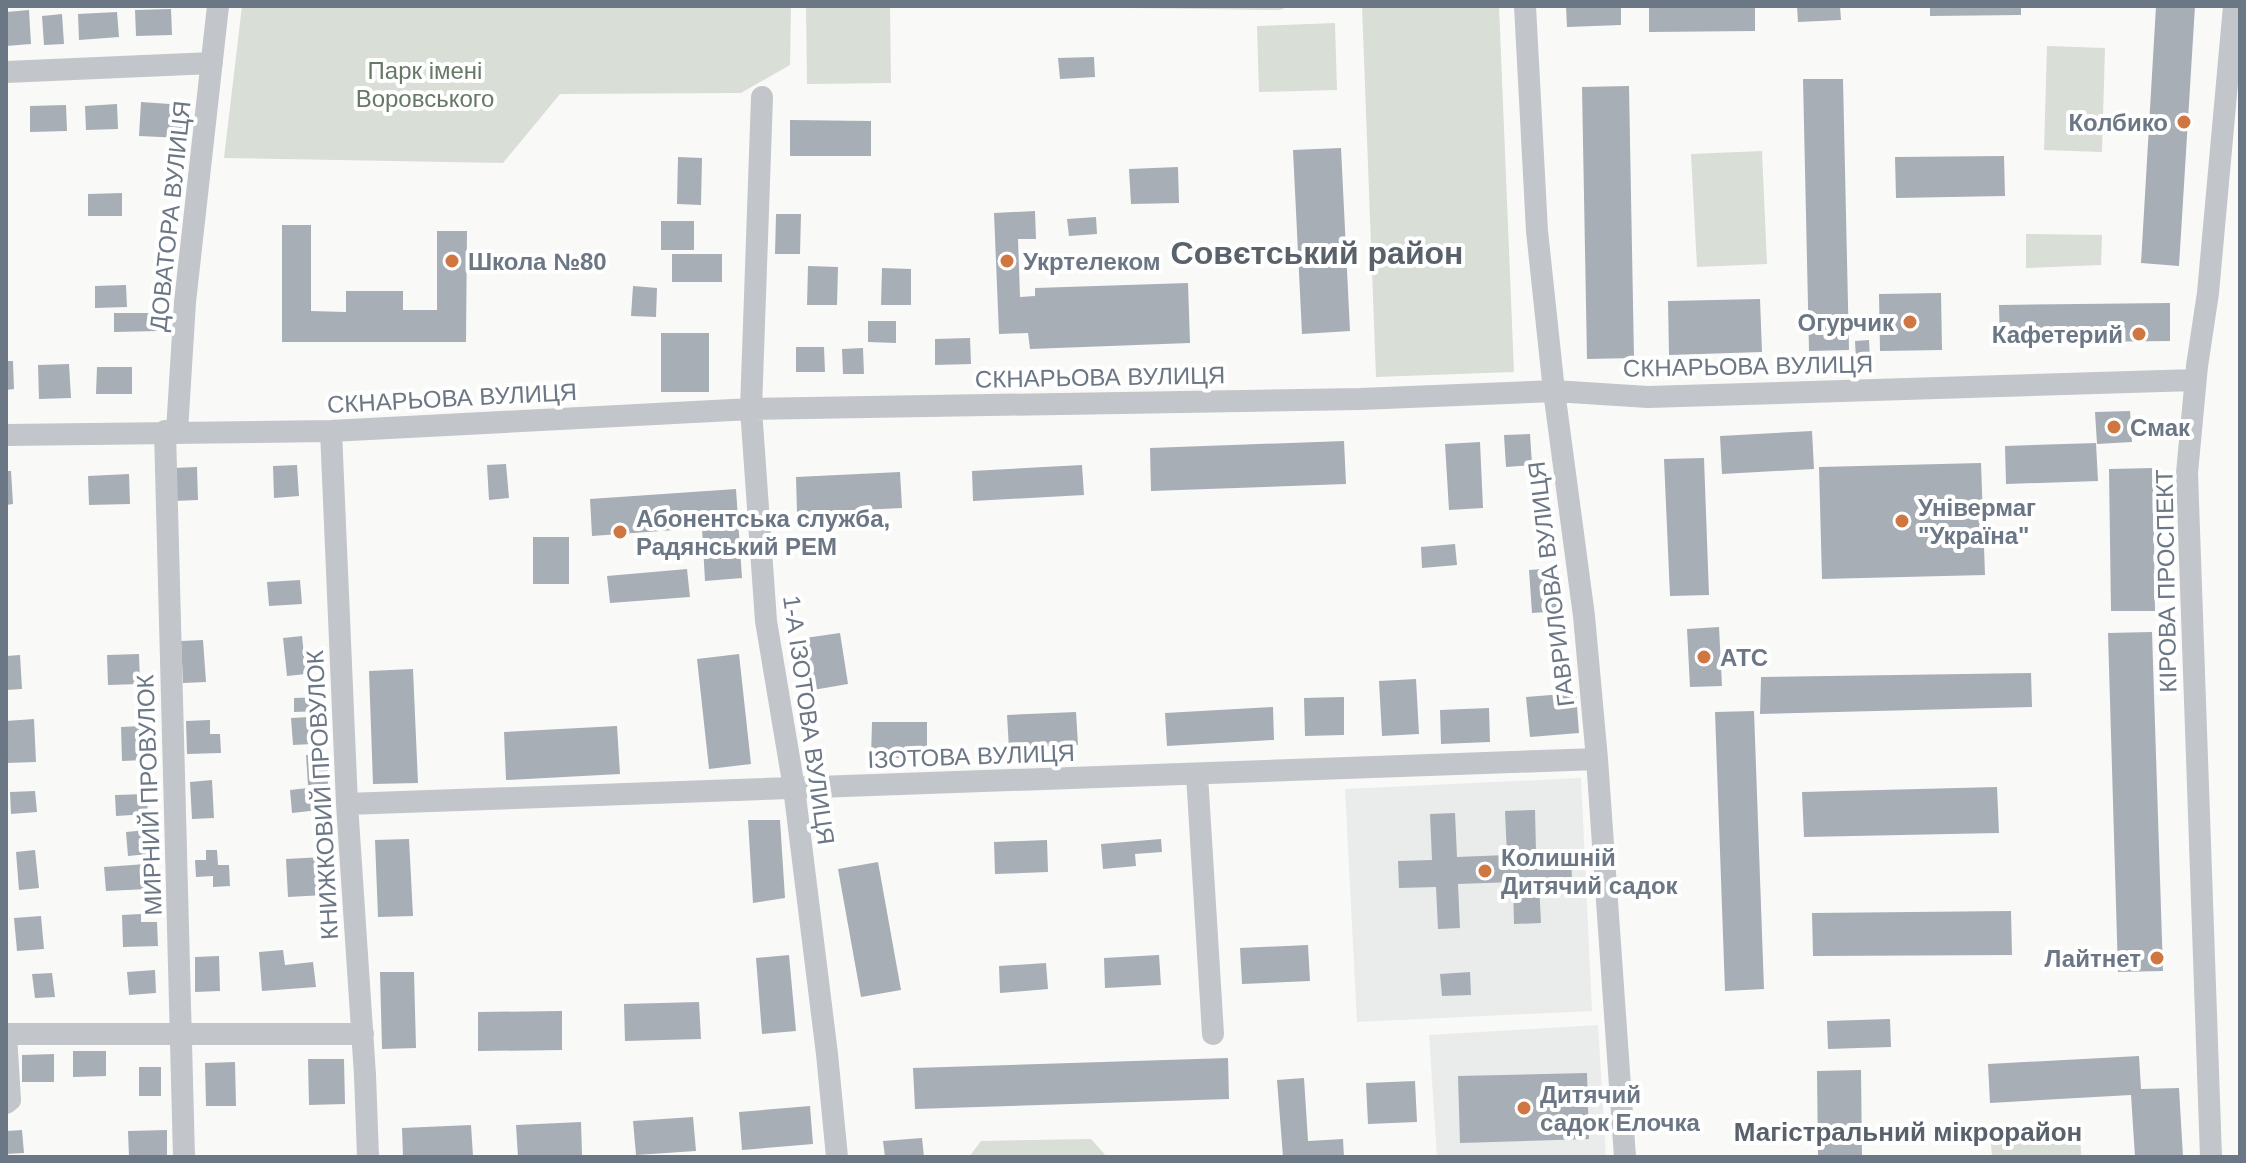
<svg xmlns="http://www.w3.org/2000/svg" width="2246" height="1163" viewBox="0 0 2246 1163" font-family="Helvetica,sans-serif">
<rect width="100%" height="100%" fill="#f9faf8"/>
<path fill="#eaebeb" d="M1581 778 1592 1011 1357 1022 1345 789Z
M1598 1025 1606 1157H1437L1429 1035Z"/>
<path fill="#d9ded7" d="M242 6H791L790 65 741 93 560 94 503 163 224 158Z
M806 6H890L891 83 807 84Z
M970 6H1290L1280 10Z
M1362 6H1499L1514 372 1376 377Z
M1335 23 1337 90 1259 92 1257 26Z
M2047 46 2105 48 2102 152 2044 150Z
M1762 151 1767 264 1697 267 1691 154Z
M2026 234 2102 235 2101 265 2026 268Z
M2080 1127 2081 1157H1992L1990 1132Z
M1091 1139 1107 1157H969L981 1141Z"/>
<path fill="#a8aeb5" d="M1566 6H1621V25L1567 27Z
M1649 6H1755V31L1649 32Z
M1797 6H1840L1841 20 1798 22Z
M1930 6H2021V15L1930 16Z
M2156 6H2195L2179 266 2141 263Z
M171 9 172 35 136 36 135 10Z
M29 10 31 44 6 46V12Z
M117 12 119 37 79 40 78 14Z
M62 14 64 44 44 45 42 16Z
M1094 57 1095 77 1060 79 1058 58Z
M1803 79H1843L1849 350 1809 351Z
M1629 86 1634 358 1587 359 1582 87Z
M141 102 184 105 182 138 139 136Z
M117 104 118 129 86 130 85 106Z
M66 105 67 131 30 132V106Z
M790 120 871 121V156H790Z
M1341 148 1350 331 1302 334 1293 150Z
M2004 156 2005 196 1896 198 1895 157Z
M678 157 702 158 701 205 677 204Z
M1178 167 1179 203 1131 204 1129 169Z
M122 193V216H88V194Z
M1035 211 1036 239H1018L1020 297 1035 296V288L1188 283 1190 343 1030 349 1028 333 999 334 994 213Z
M776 214H801L800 254H775Z
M1096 217 1097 234 1069 236 1067 219Z
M661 221H694V250H661Z
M282 225H311V311L346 312V291H403V310H437V231H467L466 342H282Z
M672 254H722V282H672Z
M808 266 838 267 837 305H807Z
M882 268 911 269V305H881Z
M126 285 127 307 95 308V286Z
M633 286 657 288 656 317 631 316Z
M1941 293 1942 350 1880 351 1879 294Z
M1760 299 1762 352 1669 355 1668 301Z
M2170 303V341L2000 343 1999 305Z
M114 313H159V331L114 332Z
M868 321H896V343L868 342Z
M661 333H709V392H661Z
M970 338 971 364 935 365V339Z
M1869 340 1870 359 1856 360 1855 341Z
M796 347H824L825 372H796Z
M863 348 864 374H843L842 349Z
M6 361H13L14 389 6 390Z
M69 364 71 398 39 399 38 365Z
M97 367H132V394H96Z
M2130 411 2132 442 2097 444 2095 412Z
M1812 431 1814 469 1722 474 1720 436Z
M1530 434 1532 465 1506 467 1504 435Z
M1344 441 1346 484 1151 491 1150 448Z
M1480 442 1483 508 1449 510 1445 444Z
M2096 443 2098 481 2006 484 2005 446Z
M1704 458 1709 595 1670 596 1664 459Z
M1981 463 1985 575 1822 579 1819 467Z
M506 464 509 498 489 500 487 465Z
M297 465 299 496 274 498 273 466Z
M1082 465 1084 495 973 501 972 471Z
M197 467 198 500 173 501 172 468Z
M2153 468 2155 611H2111L2109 469Z
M6 471H11L13 504 6 505Z
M900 472 902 508 797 513 796 477Z
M129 474 130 504 89 505 88 476Z
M736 489 742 578 705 581 702 528 592 536 590 499Z
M533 537H569V584H533Z
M1455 544 1457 565 1422 568 1421 547Z
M1557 568 1560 611 1532 613 1529 570Z
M687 569 690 597 610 603 607 576Z
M300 580 302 604 269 606 267 582Z
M1719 627 1722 686 1690 687 1687 629Z
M2152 632 2163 971 2118 972 2108 633Z
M840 633 848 684 813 690 805 638Z
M302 636 306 674 287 676 283 638Z
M203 640 206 682 183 683 181 641Z
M139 654 140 684 108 685 107 655Z
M739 654 751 764 709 769 697 659Z
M20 655 22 689 6 690V656Z
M413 669 418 783 373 784 369 671Z
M2031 673 2032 707 1760 714 1761 677Z
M1416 679 1419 734 1382 736 1379 681Z
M1576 693 1579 733 1530 737 1526 697Z
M323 697 324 711 294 712V698Z
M1344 697V735L1305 736 1304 698Z
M1273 707 1274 740 1167 746 1165 713Z
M1489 708 1490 742 1441 744 1440 710Z
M1754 711 1764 989 1725 991 1715 712Z
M1076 712 1078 745 1009 749 1007 715Z
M310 717 312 744 293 745 291 718Z
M34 719 36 762 6 763V721Z
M210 720V734H220L221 753 187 754 186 721Z
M872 722H927V758H871Z
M142 726 144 760 122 761 121 727Z
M617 726 620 774 506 780 504 732Z
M327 754 328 784 308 785 306 755Z
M212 780 214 818 192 819 190 782Z
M317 787 319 810 292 813 290 790Z
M1997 787 1999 833 1804 837 1802 792Z
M35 791 37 812 11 814 10 792Z
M147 794 148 814 116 816 115 795Z
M1535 810 1536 852 1571 850 1572 882 1539 883 1541 923 1514 924 1513 882 1458 884 1460 928 1438 929 1436 887 1399 888 1398 861 1432 860 1430 814 1455 813 1457 857 1507 855 1505 811Z
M748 820H780L785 898 753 903Z
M147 830 149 854 128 856 126 832Z
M409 839 413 916 378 917 375 840Z
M1161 839 1162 852 1135 854 1136 866 1103 869 1101 844Z
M1047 840 1048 872 995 874 994 842Z
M35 850 39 888 19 890 16 852Z
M206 850H217L218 865H229L230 886 213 887V876L196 877 195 860H206Z
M323 857 325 895 288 897 286 859Z
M878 862 901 990 861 997 838 869Z
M146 864 148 889 106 891 104 867Z
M2011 911 2012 955 1813 956 1812 913Z
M141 914V922H157L158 946 123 947 122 915Z
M41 916 44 949 17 951 14 918Z
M1308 945 1310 981 1242 984 1240 948Z
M283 950 285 965 313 962 316 987 262 991 259 952Z
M789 955 796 1031 762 1034 756 958Z
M1159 955 1161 985 1105 988 1104 958Z
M219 956 220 991 195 992V957Z
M1046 963 1048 989 1000 993 999 966Z
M155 970 156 993 129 995 127 972Z
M380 972H414L416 1048 382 1049Z
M1470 972 1471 995 1442 996 1440 974Z
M52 973 55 997 35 998 32 974Z
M699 1002 701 1039 625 1041 624 1004Z
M562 1011V1050L478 1051V1012Z
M1890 1019 1891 1047 1828 1049 1827 1021Z
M73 1051H106V1076L73 1077Z
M54 1054V1082H22V1055Z
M2139 1056 2141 1089 2179 1088 2183 1157H2135L2131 1095 1990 1103 1988 1064Z
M1228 1058 1229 1099 915 1109 913 1068Z
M308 1059H344L345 1104 309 1105Z
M235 1062 236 1106H206L205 1063Z
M139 1067H161V1096H139Z
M1861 1070 1862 1157H1818L1817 1071Z
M1587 1073 1589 1139 1460 1143 1458 1076Z
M1304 1078 1308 1141 1343 1139 1344 1157H1283L1277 1080Z
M1415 1081 1417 1122 1368 1124 1366 1083Z
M810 1106 813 1144 742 1150 739 1112Z
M693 1117 696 1151 636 1155 633 1121Z
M581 1122 582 1155 518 1157 516 1125Z
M471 1125 473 1156 403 1157 402 1128Z
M22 1130 24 1153 6 1154V1131Z
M167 1130V1157H129L128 1131Z
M922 1138 924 1157H885L883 1141Z"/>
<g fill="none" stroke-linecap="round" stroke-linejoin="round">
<path stroke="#c2c5c9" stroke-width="22" d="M1525 6 1537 231 1554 391 1584 616 1597 759 1625 1157
M6 72 212 63
M762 97 751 409 766 621 794 788 827 1054 837 1157
M165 431 184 1157
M177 431 185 302 218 6
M331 431 347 804 365 1075 368 1157
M6 435 331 431 751 409 1360 399 1554 391 1648 397 2195 380
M1197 775 1213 1034
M347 804 1597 759
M6 1034H363
M6 1035 10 1100 6 1103
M2211 1157 2187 473 2197 366 2208 293 2234 6"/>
</g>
<g fill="#d07741" stroke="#fff" stroke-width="3">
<circle cx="2184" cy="122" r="8"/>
<circle cx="452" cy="261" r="8"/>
<circle cx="1007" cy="261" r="8"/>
<circle cx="1910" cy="322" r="8"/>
<circle cx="2139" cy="334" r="8"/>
<circle cx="2114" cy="427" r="8"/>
<circle cx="1902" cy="521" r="8"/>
<circle cx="620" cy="532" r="8"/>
<circle cx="1704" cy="657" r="8"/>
<circle cx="1485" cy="871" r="8"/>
<circle cx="2157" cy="958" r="8"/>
<circle cx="1524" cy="1108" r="8"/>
</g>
<g text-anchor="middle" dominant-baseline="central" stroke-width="8" stroke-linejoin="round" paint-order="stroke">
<g font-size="24" fill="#667866" stroke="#fff">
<text x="425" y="70">Парк імені<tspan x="425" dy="28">Воровського</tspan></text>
</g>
<g font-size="24" font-weight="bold" fill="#6c7785" stroke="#fff" text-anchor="start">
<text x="2168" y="122" text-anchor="end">Колбико</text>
<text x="468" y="261">Школа №80</text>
<text x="1023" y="261">Укртелеком</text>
<text x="1894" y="322" text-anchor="end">Огурчик</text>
<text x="2123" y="334" text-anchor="end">Кафетерий</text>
<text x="2130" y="427">Смак</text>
<text x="1918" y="507">Універмаг<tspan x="1918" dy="28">"Україна"</tspan></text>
<text x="636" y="518">Абонентська служба,<tspan x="636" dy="28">Радянський РЕМ</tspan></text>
<text x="1720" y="657">АТС</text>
<text x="1501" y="857">Колишній<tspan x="1501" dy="28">Дитячий садок</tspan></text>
<text x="2141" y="958" text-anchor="end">Лайтнет</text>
<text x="1540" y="1094">Дитячий<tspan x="1540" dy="28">садок Елочка</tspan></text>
</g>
<g font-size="24" fill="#6c7785" stroke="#fff">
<text transform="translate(170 216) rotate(-84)">ДОВАТОРА ВУЛИЦЯ</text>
<text transform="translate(1748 366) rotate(-1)">СКНАРЬОВА ВУЛИЦЯ</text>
<text transform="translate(1100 377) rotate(-1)">СКНАРЬОВА ВУЛИЦЯ</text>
<text transform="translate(452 398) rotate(-3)">СКНАРЬОВА ВУЛИЦЯ</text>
<text transform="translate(2166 581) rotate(-91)">КІРОВА ПРОСПЕКТ</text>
<text transform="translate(1551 584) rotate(-97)">ГАВРИЛОВА ВУЛИЦЯ</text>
<text transform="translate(809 720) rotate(82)">1-А ІЗОТОВА ВУЛИЦЯ</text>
<text transform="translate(971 756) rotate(-2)">ІЗОТОВА ВУЛИЦЯ</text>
<text transform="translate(149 795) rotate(-92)">МИРНИЙ ПРОВУЛОК</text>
<text transform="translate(322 795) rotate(-93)">КНИЖКОВИЙ ПРОВУЛОК</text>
</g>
<g font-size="26" font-weight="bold" fill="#59616b" stroke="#fff">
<text x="1908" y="1132">Магістральний мікрорайон</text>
</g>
<g font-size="32" font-weight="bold" fill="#59616b" stroke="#fff">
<text x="1317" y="253">Совєтський район</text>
</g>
</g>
<rect width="2246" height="1163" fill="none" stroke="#6c7785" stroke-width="16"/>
</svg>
